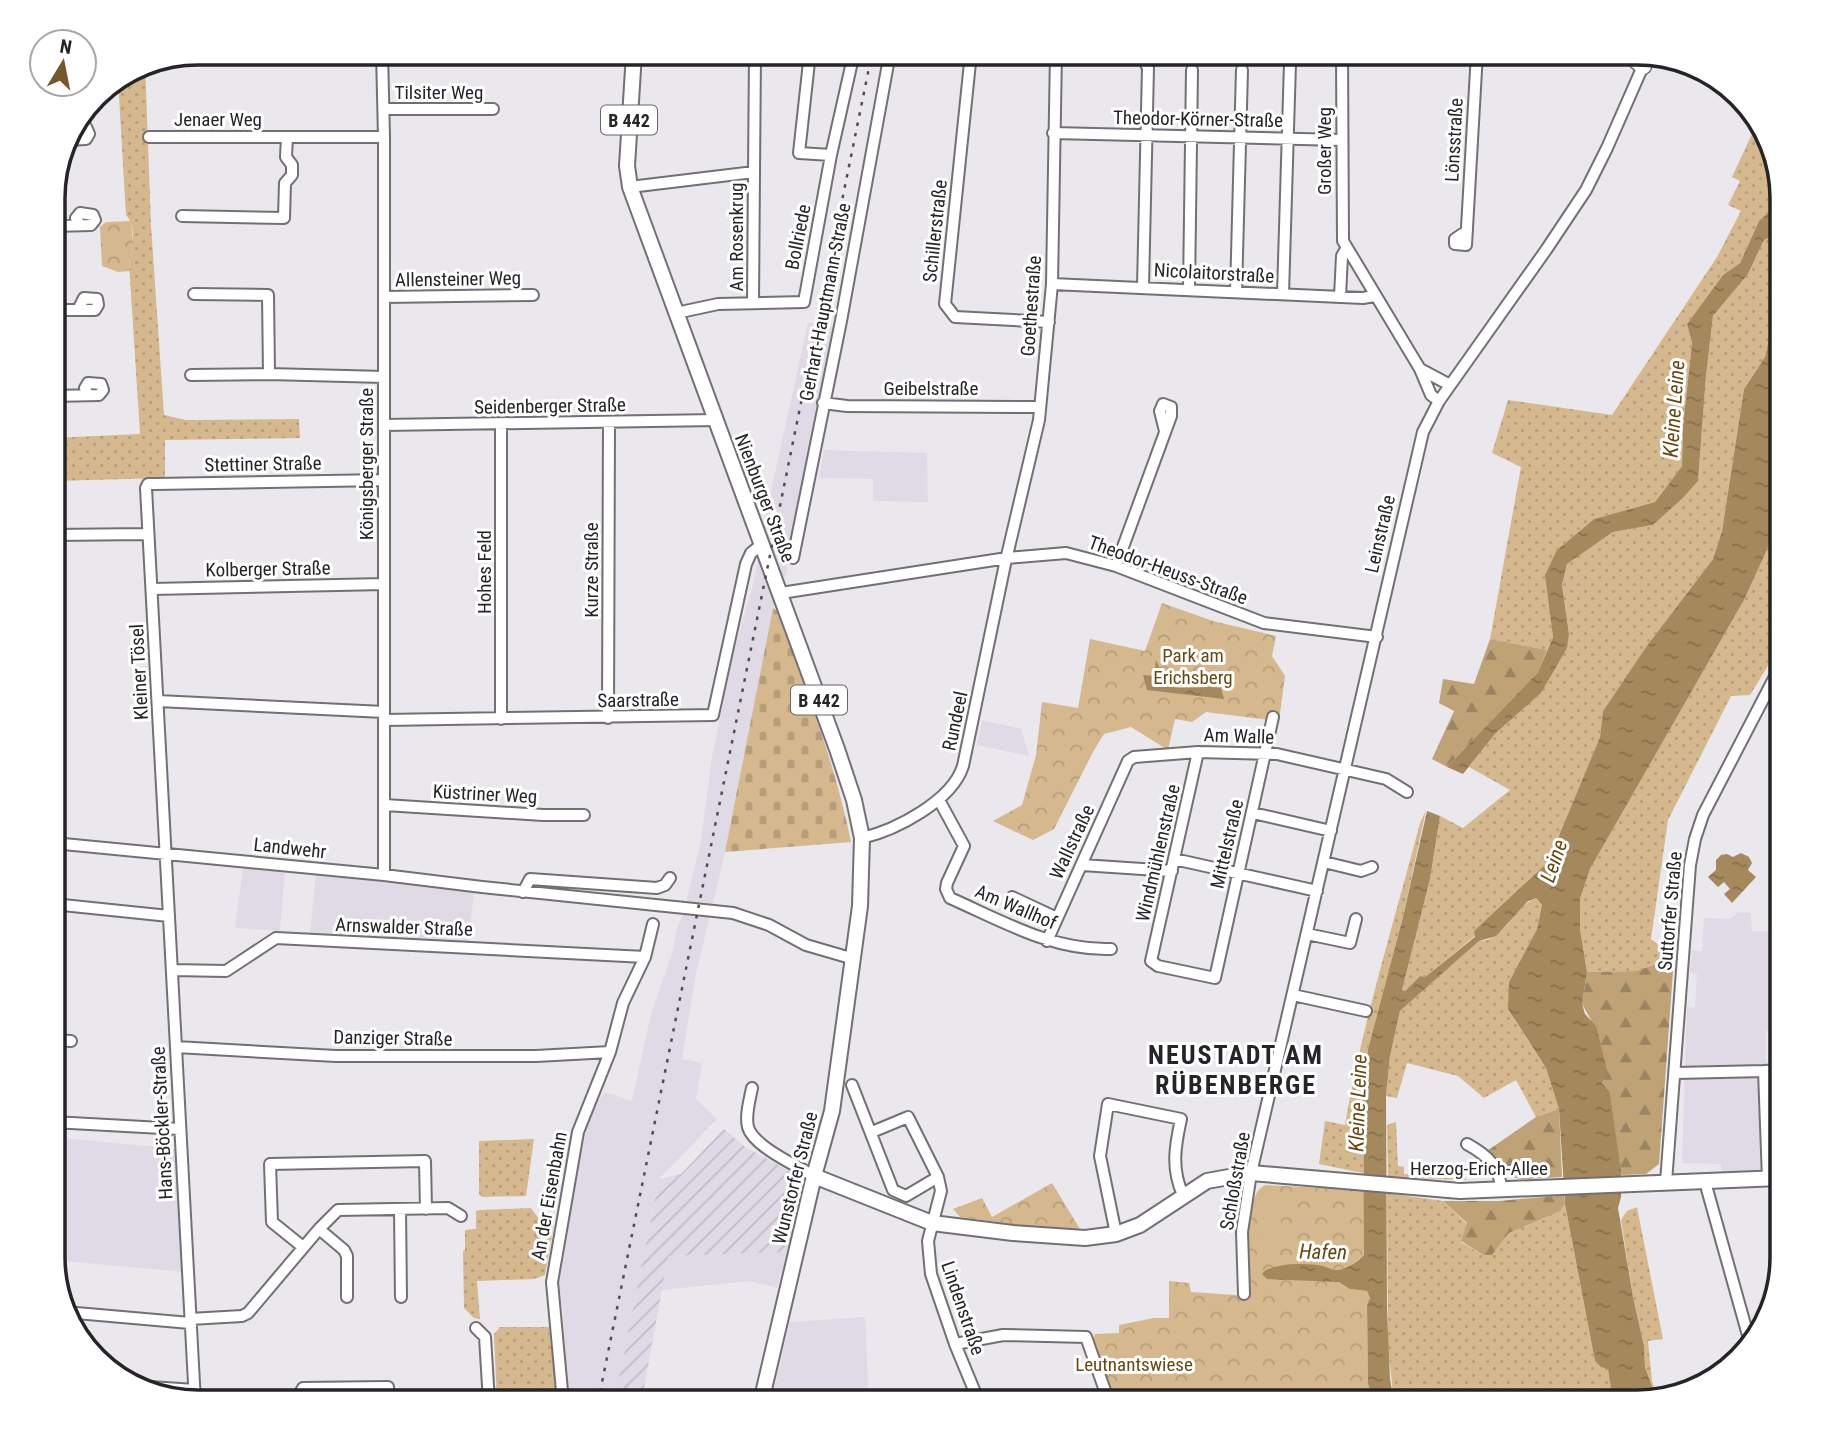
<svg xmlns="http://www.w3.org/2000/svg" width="1835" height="1455" viewBox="0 0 1835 1455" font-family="'Roboto Condensed',sans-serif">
<defs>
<pattern id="industrial-furrows" width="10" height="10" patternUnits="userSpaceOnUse" patternTransform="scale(1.75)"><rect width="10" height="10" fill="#e0dae6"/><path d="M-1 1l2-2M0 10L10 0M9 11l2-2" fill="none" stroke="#c0bbc5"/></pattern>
<pattern id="grass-dots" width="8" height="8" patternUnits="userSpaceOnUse" patternTransform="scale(1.75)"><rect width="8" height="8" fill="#d5b88d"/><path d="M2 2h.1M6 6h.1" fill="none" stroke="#b79e7a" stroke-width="1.8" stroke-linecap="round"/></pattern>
<pattern id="forest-firs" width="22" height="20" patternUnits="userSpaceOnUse" patternTransform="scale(1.75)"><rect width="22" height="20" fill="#bfa276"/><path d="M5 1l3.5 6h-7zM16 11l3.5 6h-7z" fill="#9b8461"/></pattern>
<pattern id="cemetery-stones" width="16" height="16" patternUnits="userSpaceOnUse" patternTransform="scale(1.75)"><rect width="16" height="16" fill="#d5b88d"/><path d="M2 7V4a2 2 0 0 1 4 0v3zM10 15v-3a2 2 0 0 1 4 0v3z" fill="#b79e7a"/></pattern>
<pattern id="park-crowns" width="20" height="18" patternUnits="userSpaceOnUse" patternTransform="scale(1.75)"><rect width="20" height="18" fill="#d5b88d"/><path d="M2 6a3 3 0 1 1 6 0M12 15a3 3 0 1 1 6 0" fill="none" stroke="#b79e7a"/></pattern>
<pattern id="water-ripples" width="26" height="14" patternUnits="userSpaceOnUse" patternTransform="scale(1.75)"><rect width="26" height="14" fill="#a5895d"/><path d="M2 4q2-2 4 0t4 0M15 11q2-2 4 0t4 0" fill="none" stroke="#86704d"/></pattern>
</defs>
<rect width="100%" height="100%" fill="#eae7ed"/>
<path fill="#e0dae6" d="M808 322 837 328 786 575 773 608 725 852 696 974 682 1059 702 1063 696 1099 717 1119 659 1179 615 1402H568L563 1312 558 1281 588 1119 605 1092 632 1101 651 1014 672 954 677 928 683 915 700 846 713 751 735 647 754 581 770 496Z
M824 450 927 453 928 502 873 501V479L819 478Z
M982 720 1021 729 1029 756 977 745Z
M243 867 285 871 280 931 235 928Z
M316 874 474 893 468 944 310 934Z
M1738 912 1751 913 1752 931 1782 932V1031H1766V1075L1767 1099 1782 1098V1149H1768L1769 1169 1722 1172 1721 1164 1682 1163 1687 1007 1695 1008 1697 974 1690 973 1692 951H1702L1704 918 1730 919Z
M53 1137 176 1149 184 1272 53 1260Z
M787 1252 777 1288 750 1281 661 1290 668 1256Z
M865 1317 869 1401 920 1400V1402H771L790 1322Z"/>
<path fill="url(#industrial-furrows)" d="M724 1129 745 1147 793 1173 801 1189 787 1252 668 1256 644 1388 617 1389 659 1179 681 1174Z"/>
<path fill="url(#grass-dots)" d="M145 63 151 225 164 415 186 420 299 419 300 438 165 440V478L53 481V438L140 434 129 263C132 247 137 227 126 215L118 79Z
M1758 121 1768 134 1782 200 1759 221 1740 263 1723 275 1687 324 1692 343 1683 426 1682 466 1655 502 1594 519 1557 550 1550 610 1553 637 1547 650 1490 639 1521 467 1492 453 1508 400 1612 415 1717 257 1741 211 1728 205 1740 181 1732 177Z
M1782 232V280L1765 357 1744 389 1722 531 1713 559 1646 647 1603 711 1600 737 1548 862 1475 936 1425 977 1420 976 1405 991 1402 990 1430 879 1440 816 1463 828 1510 790 1469 767 1495 734 1541 693 1569 634 1562 585 1567 564 1613 532 1653 525 1683 498 1698 481 1706 376 1713 316 1748 274 1764 240Z
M1782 496V643L1750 695 1731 696 1668 820 1651 939 1674 957 1637 971 1587 972 1580 929V899L1590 869 1744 600 1771 541Z
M1426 810 1403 917 1368 1049 1363 1088V1173L1319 1164 1325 1121 1345 1125C1362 1023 1394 923 1420 823Z
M1536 898 1542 903 1537 929 1509 982 1514 1019 1546 1068 1559 1109 1536 1117 1516 1080 1484 1098 1458 1076 1407 1063 1397 1098 1386 1096 1390 1056 1400 1011 1479 941C1502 941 1517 904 1536 898Z
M1396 1122 1398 1166 1404 1167V1174L1455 1175V1169L1460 1167 1464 1171 1466 1180 1388 1177 1387 1125Z
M534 1139 526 1196 482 1197 479 1194V1141Z
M1387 1193 1443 1201 1467 1224 1461 1242 1483 1255H1492L1509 1233 1559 1211 1565 1204 1595 1361 1608 1368 1613 1402H1394L1388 1347Z
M1637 1207 1663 1339 1648 1341 1652 1381 1658 1398H1655L1645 1367 1644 1346 1633 1297 1621 1220 1627 1211Z
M531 1208 542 1223 554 1225 545 1275 534 1279 477 1281 480 1319 474 1318 464 1308 463 1251 465 1250V1230L476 1229V1211L480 1210Z
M500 1327H549L557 1402H497L494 1334Z"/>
<path fill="url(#forest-firs)" d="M1490 639 1547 650 1538 672 1447 767 1432 759 1454 711 1439 703 1443 679 1474 684Z
M1674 957 1659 1164 1646 1174 1621 1175 1610 1092 1602 1083 1604 1077 1591 1020 1582 1004 1587 972 1637 971Z
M1559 1109 1562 1177 1523 1179 1510 1177 1487 1151 1536 1117Z
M1564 1195 1565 1204 1560 1211 1509 1233 1492 1255H1483L1461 1241 1467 1223 1443 1201H1499Z"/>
<path fill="url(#cemetery-stones)" d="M773 608 779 612C806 688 835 763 851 842L725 852Z"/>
<path fill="url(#park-crowns)" d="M131 221 133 243 129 263 130 271 118 272 102 266 100 227 106 222Z
M1162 603 1213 621 1276 636 1272 656 1285 676 1279 721 1206 712 1192 722 1175 719 1168 750 1131 727 1104 734 1093 752 1054 829 1033 840 993 821 1022 805 1036 755 1042 702 1078 708 1090 639 1145 651Z
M1052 1183 1080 1229 1018 1225 960 1217 953 1209 982 1198 992 1217Z
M1266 1185 1364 1190V1255L1350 1266V1289L1367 1291 1370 1296 1367 1306 1368 1384 1374 1402H1113L1091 1346 1095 1334 1119 1333V1325L1154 1318H1169V1281L1189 1283 1191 1292 1250 1296C1250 1273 1241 1192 1266 1185Z"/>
<path fill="#d5b88d" d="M1259 1199 1283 1201 1279 1241 1256 1238Z"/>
<path fill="url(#water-ripples)" d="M1782 200V232L1764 240 1748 274 1713 316 1706 376 1698 481 1683 498 1653 525 1613 532 1567 564 1562 585 1569 634 1567 648 1541 693 1495 734 1463 774 1447 767 1538 672 1553 637 1545 575 1557 550 1594 519 1655 502 1682 466 1683 426 1692 343 1687 324 1723 275 1740 263 1759 221Z
M1782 280V496L1771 541 1744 600 1590 869 1580 899V929L1587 972 1582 1004 1585 1014 1596 1026 1607 1070 1602 1083 1610 1092 1621 1171V1197L1618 1208 1633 1297 1644 1346 1645 1367 1656 1398 1638 1402H1613L1608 1369 1601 1367 1595 1361 1565 1204 1559 1109 1546 1068 1508 1009 1509 982 1537 929 1542 904 1536 898 1528 901 1496 936 1479 941 1400 1011 1390 1056 1386 1096 1387 1309 1390 1379 1394 1402H1374L1368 1384 1367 1305 1370 1298 1367 1291 1350 1289 1339 1282 1267 1279 1262 1274C1272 1262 1308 1263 1323 1266 1327 1267 1330 1269 1334 1270 1345 1271 1357 1262 1364 1255L1363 1088 1368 1049 1403 917 1427 811 1440 816 1430 879 1402 990 1405 991 1420 976 1425 977 1475 937 1474 931 1548 862 1600 737 1603 711 1646 647 1713 559 1722 531 1744 389 1765 357Z
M1156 660 1168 686C1187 691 1203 685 1221 688L1224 699 1147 690 1143 675 1154 676Z
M1741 853 1749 857 1752 863 1748 870 1756 877 1732 903 1724 894 1730 889 1724 882 1718 887 1708 877 1716 870V860L1721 855 1727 854 1733 857Z"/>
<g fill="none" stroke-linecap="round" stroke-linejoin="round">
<g stroke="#727075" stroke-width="14">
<path id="minor" d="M382 53 384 137V875
M810 53 799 153 831 155
M971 53 945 304 955 317 1049 322
M1342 53 1343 241 1420 369 1431 395 1439 401
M384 109H493
M1053 133 1342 140
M149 137H287
M66 140 86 139 89 134 86 127 72 129 71 135 75 140
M630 187 754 172 755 53
M182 216 284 218 285 183 292 175V165L286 157 287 137H384
M53 226 91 225 95 220 93 215 80 213 76 218 80 225
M1467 231 1455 239V244L1466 245 1477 53
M1052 284 1363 298 1374 296
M1143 287 1148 68 1146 64
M1189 290 1192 70
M1236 292 1242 70
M194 294 268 295 269 374 384 377
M1283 294 1290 63
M384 297 533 295
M1340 297 1342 256 1346 249
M753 302 754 172
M53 310H95L98 305 97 299 84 298 80 306 84 310
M676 313 718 304 804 302 831 155 854 53
M1420 369 1450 385
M191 375 269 374
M53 396 99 395 103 390 101 384 88 383 85 388 88 395
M823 403 847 406 1039 407
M501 424V719
M384 425 716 420
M53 535 147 534
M793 558 841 321 890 53
M1116 566 1171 416V407L1163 404 1160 411 1165 431
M152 589 384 584
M781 593 1007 558 1066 553 1116 566 1264 623 1377 637
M158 701 384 712
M608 718 609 422
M384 720 713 715 746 564 751 553 761 545
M1198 752 1151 961 1158 966 1215 978 1273 717
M939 800 964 846 947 883 946 889 950 898C1002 921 1053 951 1111 949
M385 805 543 815H584
M1253 813 1331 831
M862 838C896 830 952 801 963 766L1005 564 1039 420 1052 284 1056 53
M53 843 384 875 482 887 733 913 769 925 806 945 854 959
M1174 859 1317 891
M1324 862 1361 871 1372 867
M1082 865 1172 871
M523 892 530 879 657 888 665 885 670 878
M1012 897 1057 918
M53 904 169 916
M1307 934 1350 943 1356 919
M1047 941 1128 761 1134 757 1198 752 1277 754 1386 779 1407 792
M172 970 226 971 276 938 645 957
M1293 995 1366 1011
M53 1040 71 1041
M176 1047 336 1056H536L610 1052
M1764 1071 1782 1070
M1676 1073 1764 1071 1768 1179
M852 1085 893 1190 906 1196 938 1177
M752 1088C750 1099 745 1115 748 1127 753 1146 797 1166 814 1176
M53 1122 180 1129
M872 1132 908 1117 938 1177 941 1191 928 1241 931 1274 955 1344 979 1402
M1467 1144C1487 1155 1501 1167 1501 1191
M1707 1181V1189L1751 1346
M1666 1182 1690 865 1695 839 1703 815 1782 663
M400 1209 401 1297
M319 1229 344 1250 347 1256V1297
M1116 1234 1100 1156 1108 1104 1181 1119C1175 1146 1171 1169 1183 1195
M303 1247 272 1222 270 1164 425 1161 426 1209
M1244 1294 1242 1232 1251 1173 1423 432 1439 401 1546 250 1586 190 1607 148 1643 66
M65 1312 190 1323
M190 1319 242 1316 248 1313 319 1229 338 1210 448 1208 461 1216
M476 1328 485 1337 489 1402
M955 1344 1003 1335 1086 1337 1109 1402
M135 1386 195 1390
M195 1402 146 488 148 484H156L384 480
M298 1402V1397L303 1388 388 1387 389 1402
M563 1402 552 1282 578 1132 610 1052 623 1003 645 957 653 924"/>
</g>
<g stroke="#727075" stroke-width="18">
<path id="major" d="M634 53 627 166 630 187 837 749 854 800 862 838 860 906 832 1111 814 1176 761 1402
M814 1176 932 1223 1013 1233 1085 1238 1116 1234 1140 1225 1207 1181 1251 1173 1460 1191 1782 1178"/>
</g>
<g stroke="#727075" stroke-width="19">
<path id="highway" d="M1628 53 1643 66"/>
</g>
<use href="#minor" stroke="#fff" stroke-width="10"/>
<use href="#major" stroke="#fff" stroke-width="14"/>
<use href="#highway" stroke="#fff" stroke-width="16"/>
<path stroke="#4f4e51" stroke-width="2.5" stroke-dasharray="3.5 7" stroke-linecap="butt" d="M598 1402 872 53"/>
</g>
<g text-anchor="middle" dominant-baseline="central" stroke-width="6" stroke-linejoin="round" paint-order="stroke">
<g fill="#fff" stroke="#666667" stroke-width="2">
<rect x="601" y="105.5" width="56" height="29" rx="5"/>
<rect x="791" y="685.5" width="56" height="29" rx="5"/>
</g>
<g font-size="18" font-weight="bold" fill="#252426">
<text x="629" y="120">B 442</text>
<text x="819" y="700">B 442</text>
</g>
<g font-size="19" fill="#252426" stroke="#fff">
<text x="439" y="92">Tilsiter Weg</text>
<text x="218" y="119">Jenaer Weg</text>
<text transform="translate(1198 119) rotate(1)">Theodor-Körner-Straße</text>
<text transform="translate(1454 140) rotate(-87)">Lönsstraße</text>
<text transform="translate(1324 151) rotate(-90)">Großer Weg</text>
<text transform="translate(935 231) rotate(-84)">Schillerstraße</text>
<text transform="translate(736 237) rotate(-90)">Am Rosenkrug</text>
<text transform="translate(798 237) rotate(-79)">Bollriede</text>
<text transform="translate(1214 273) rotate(3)">Nicolaitorstraße</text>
<text transform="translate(458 279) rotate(-1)">Allensteiner Weg</text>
<text transform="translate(825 302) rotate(-79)">Gerhart-Hauptmann-Straße</text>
<text transform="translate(1031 306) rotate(-86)">Goethestraße</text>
<text x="931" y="388">Geibelstraße</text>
<text transform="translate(550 406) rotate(-1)">Seidenberger Straße</text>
<text transform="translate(263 464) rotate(-1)">Stettiner Straße</text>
<text transform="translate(366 464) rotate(-90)">Königsberger Straße</text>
<text transform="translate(765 498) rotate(69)">Nienburger Straße</text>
<text transform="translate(1380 534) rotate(-77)">Leinstraße</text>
<text transform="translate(268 569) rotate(-1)">Kolberger Straße</text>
<text transform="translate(591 570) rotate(-90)">Kurze Straße</text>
<text transform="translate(1168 570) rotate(20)">Theodor-Heuss-Straße</text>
<text transform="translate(484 572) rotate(-90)">Hohes Feld</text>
<text transform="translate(139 672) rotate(-93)">Kleiner Tösel</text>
<text transform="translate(638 700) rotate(-1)">Saarstraße</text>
<text transform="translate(955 721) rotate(-78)">Rundeel</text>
<text transform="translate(1239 736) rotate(2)">Am Walle</text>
<text transform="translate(485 794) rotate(3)">Küstriner Weg</text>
<text transform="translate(1072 842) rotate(-65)">Wallstraße</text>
<text transform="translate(1227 844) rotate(-77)">Mittelstraße</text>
<text transform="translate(290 848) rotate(6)">Landwehr</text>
<text transform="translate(1158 853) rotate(-77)">Windmühlenstraße</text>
<text transform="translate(1016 907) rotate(23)">Am Wallhof</text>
<text transform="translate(1670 911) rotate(-85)">Suttorfer Straße</text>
<text transform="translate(404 927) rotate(2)">Arnswalder Straße</text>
<text transform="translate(393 1038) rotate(1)">Danziger Straße</text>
<text transform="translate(162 1123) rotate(-93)">Hans-Böckler-Straße</text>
<text x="1479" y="1168">Herzog-Erich-Allee</text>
<text transform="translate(795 1178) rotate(-76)">Wunstorfer Straße</text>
<text transform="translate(1235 1181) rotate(-80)">Schloßstraße</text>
<text transform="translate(549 1196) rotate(-80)">An der Eisenbahn</text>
<text transform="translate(963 1308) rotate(71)">Lindenstraße</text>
</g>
<g font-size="19" fill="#674913" stroke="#fff">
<text x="1193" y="655">Park am<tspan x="1193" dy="22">Erichsberg</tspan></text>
<text x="1134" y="1364">Leutnantswiese</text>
</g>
<g font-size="21" font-style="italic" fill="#664812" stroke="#fff">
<text transform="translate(1674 409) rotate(-86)">Kleine Leine</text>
<text transform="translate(1554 861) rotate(-71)">Leine</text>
<text transform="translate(1358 1103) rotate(-88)">Kleine Leine</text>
<text transform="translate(1323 1252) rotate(1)">Hafen</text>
</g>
<g font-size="26" font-weight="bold" letter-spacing="2" fill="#252426" stroke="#fff">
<text x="1236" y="1055">NEUSTADT AM<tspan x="1236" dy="30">RÜBENBERGE</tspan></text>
</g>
</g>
<path d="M0 0H1835V1455H0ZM198 65H1637A133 133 0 0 1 1770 198V1257A133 133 0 0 1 1637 1390H198A133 133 0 0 1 65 1257V198A133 133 0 0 1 198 65Z" fill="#fff" fill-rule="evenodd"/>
<path fill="none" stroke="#252426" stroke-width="3.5" d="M198 65H1637A133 133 0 0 1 1770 198V1257A133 133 0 0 1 1637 1390H198A133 133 0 0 1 65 1257V198A133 133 0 0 1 198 65Z"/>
<g transform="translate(63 63) rotate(10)"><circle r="33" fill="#ffffff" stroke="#a8a7a8" stroke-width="2"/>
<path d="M0-5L12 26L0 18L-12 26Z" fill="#75592c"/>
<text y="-10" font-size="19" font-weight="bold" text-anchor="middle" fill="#252426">N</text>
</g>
</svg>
